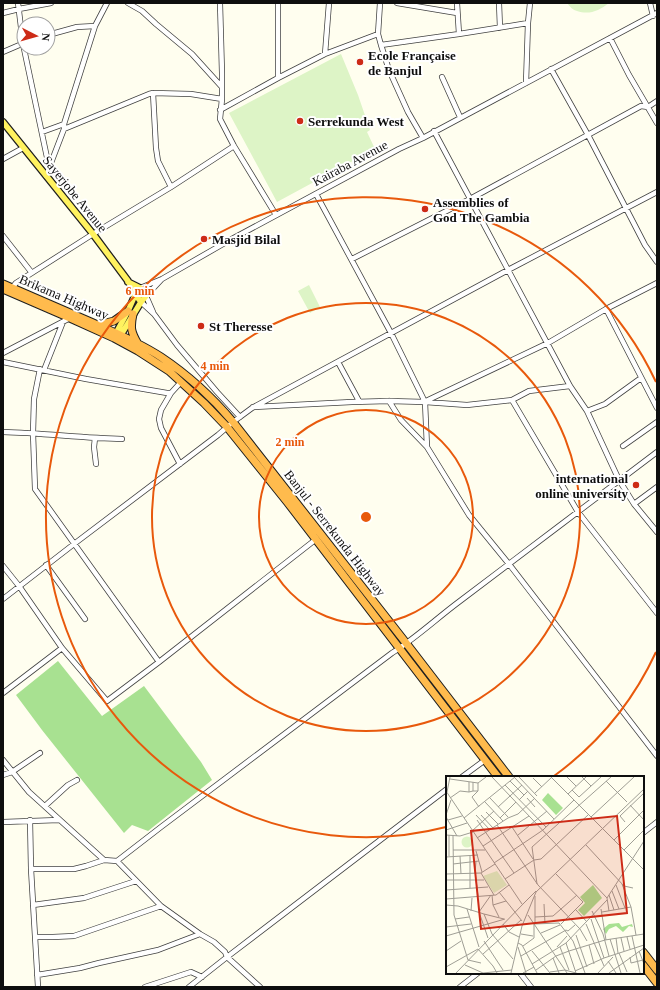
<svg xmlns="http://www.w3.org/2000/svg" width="660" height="990" viewBox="0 0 660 990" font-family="Georgia,serif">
<rect width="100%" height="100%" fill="#fffeef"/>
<path fill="#a8e191" d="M58 661 102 716 144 686 201 762 212 780 148 831 132 825 124 833 42 730 16 695Z"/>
<path fill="#ddf4c6" d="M567 3H609C599 11 589 15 577 11 573 10 570 7 567 3Z
M341 54 358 95 370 130 367 132 375 149 277 202 229 113Z
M309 285 320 307 310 313 298 291Z"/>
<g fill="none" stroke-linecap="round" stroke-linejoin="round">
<g stroke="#414141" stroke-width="6">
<path id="minor" d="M18 3 23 44 49 167
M128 3 142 11 156 24 192 54 221 86
M220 3 222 73V99L220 119 234 146 276 215
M278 3V78
M380 3 378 34 381 45 389 70 408 112 423 138
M397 3 457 13
M457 3 459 34
M499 3 500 28
M650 3 653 16
M3 13 19 9 51 3
M48 35 77 27 95 26 107 3
M610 38 629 75 657 123
M381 45 459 34 528 23
M3 52 24 43
M325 54 329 3
M551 69 588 135 645 245 657 262
M442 77 460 117
M526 83 528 23 530 3
M153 93 156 148 158 161 171 187
M220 110 278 78 325 54 378 34
M64 129 149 94 153 93 191 94 222 99
M434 131 570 386 587 411 619 480 634 504 657 532
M42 132 64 124
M3 159 23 148
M46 176 64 129V124L95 26
M316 194 391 333 425 402 427 447 469 515 509 564 657 756
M3 236 32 273
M352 259 470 199 641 106 648 107 657 101
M140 288 162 279 230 240 399 149 423 138 657 13
M11 289 16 283 93 234 171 187 234 146
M141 302 154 314 177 345 217 392 240 417
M606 309 657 408
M153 312 146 296 161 280
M3 353 70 318
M3 362 86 379 167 393H171L181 382
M338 362 359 401
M40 369 34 399 33 433 35 489 159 662
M44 370 63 322
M171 393 161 410 159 419 161 428 180 464
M512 400 529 391 570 386
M389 401 401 420 427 447
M426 401 548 343 606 309 657 283
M253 407 352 402 389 401 425 402 467 405 512 400 578 512 657 613
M587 411 605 404 641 378
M3 432C43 433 82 438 122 439
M95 438 94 447 96 464
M623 446 657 422
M634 504 657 487
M46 565 85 619
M3 566 19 586 62 648 107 701 159 662 315 540
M3 599 74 544 218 435 233 422 252 408 508 270 657 192
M3 693 62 648
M3 760 29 792 104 860
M3 775 12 772 40 753
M462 777 485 760
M45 806 68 785 77 780
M30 820 31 869 38 987
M3 822 59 820
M643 833 657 822
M117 861 161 827 392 653C416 638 437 618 460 601 526 551 591 502 657 452
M31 869H74L86 866 104 860 117 861 161 906 200 934 214 942 225 952 227 957 260 987
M33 905 84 898 136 881
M35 937H53L74 936 161 906
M520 973 531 987
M37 975 80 968 99 963 158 950 200 934
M145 987 191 972 202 977
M189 987 227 957 447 789
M460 987 478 973"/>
</g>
<g stroke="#1f1f1f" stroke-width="8">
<path id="major" d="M3 122 93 234 128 281 135 294 141 302
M115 335 128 311 136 293
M119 338 141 302 146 296 140 288 128 282"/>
</g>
<g stroke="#1f1f1f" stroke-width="9">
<path id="highway" d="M3 284C33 297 63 310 93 323 116 333 140 343 161 357 188 375 212 397 233 422L406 643 509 777
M3 289 70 318 114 338 138 351 169 371 204 403 227 427 288 503 498 777
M133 314C130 328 131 332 138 344
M98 325 114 321 128 311
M643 952 657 970
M643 965 657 983"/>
</g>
<use href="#minor" stroke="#fff" stroke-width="4.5"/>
<use href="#major" stroke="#fff25f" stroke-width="5.5"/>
<use href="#highway" stroke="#ffbb4d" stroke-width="7"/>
</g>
<g fill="none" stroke="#e8590c" stroke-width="2">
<circle cx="366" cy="517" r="107"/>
<circle cx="366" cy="517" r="214"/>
<path d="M656 652A320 320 0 0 1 554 776M446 827A320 320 0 1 1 656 382"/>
</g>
<g fill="#cd2b17" stroke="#fff" stroke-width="1.5">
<circle cx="360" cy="62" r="4"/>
<circle cx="300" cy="121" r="4"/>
<circle cx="425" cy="209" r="4"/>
<circle cx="204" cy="239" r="4"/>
<circle cx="201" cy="326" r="4"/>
<circle cx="636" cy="485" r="4"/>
</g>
<g text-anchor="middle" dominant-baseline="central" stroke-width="4" stroke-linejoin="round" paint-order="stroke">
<g font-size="13" font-weight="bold" fill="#0e0e0e" stroke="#fff" text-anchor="start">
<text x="368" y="55">Ecole Française<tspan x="368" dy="15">de Banjul</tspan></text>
<text x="308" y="121">Serrekunda West</text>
<text x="433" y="202">Assemblies of<tspan x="433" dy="15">God The Gambia</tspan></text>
<text x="212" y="239">Masjid Bilal</text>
<text x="209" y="326">St Theresse</text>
<text x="628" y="478" text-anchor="end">international<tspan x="628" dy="15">online university</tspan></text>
</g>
<g font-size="13" fill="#0e0e0e" stroke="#fff">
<text transform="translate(350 163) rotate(-28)">Kairaba Avenue</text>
<text transform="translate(75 194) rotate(51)">Sayerjobe Avenue</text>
<text transform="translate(64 297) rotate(23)">Brikama Highway</text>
<text transform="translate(335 533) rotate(52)">Banjul - Serrekunda Highway</text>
</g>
</g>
<g transform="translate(446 776)">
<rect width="198" height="198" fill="#fffeef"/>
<path d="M102 17 117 32 110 39 96 24ZM147 109 156 122 138 140 132 134 139 127 134 121ZM173 147 176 151 186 148 187 151 183 150 177 156 170 150 163 153 160 158 157 153 163 148Z" fill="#a8e191"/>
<path d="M15.5 66a5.5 5.5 0 1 1 11 0a5.5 5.5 0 1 1-11 0ZM51 95 61 109 48 117 37 100Z" fill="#ddf4c6"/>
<path fill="none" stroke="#9f9e95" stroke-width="1" d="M46 1 161 122 163 135M68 1 108 43M73 1 91 20M105 1 198 94M121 1 130 10M136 1 145 10M87 2 96 11M4 3 32 7 40 1M64 5 78 19M160 5 181 26M23 6V16L27 15M27 6V15H32V7M59 9 100 51M126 14 133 21 155 1M0 15 76 128M32 15 26 21 33 31M1 16 4 1M89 17 106 1M122 18 140 1M4 22 14 15 23 16M44 22 62 41M81 22 89 31M73 24 82 15M39 26 57 45M184 29 198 44M52 31 76 9M40 36 52 48M0 39 5 24M30 39 44 54M35 39 47 52M0 41 11 60M145 41 188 1M18 42 69 1M54 42 70 26M2 44 16 40M31 44 68 97M179 46 174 40 198 17M51 49 92 109 134 153 141 165M66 51 87 83M0 54 21 47M26 55 48 35M0 59 14 60 27 56M3 59V80M72 59 101 35M7 60 8 139 22 184 35 187M31 62 62 42 72 38 89 22M168 64 198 34M140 69 178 110 187 112M37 70 83 40M7 74H39M178 74 198 54M30 75 36 96M14 80 15 98M24 80V112M0 81 32 79M48 87 97 54 128 24M7 88 33 85M29 97 30 85M35 97 48 119M0 98 35 97 49 88M110 98 137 126 115 148M59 103 88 84 95 83 142 39M0 104H38M30 104 32 120M91 108 86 71 165 1M176 108 185 131 190 159M170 109 179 132M0 114 42 111M166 115 173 133M53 116 76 145M46 119 47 129 53 141M163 119 168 134M161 122 198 65M0 123 50 119 63 109M78 127 90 115M98 128 99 148M0 129 12 130 38 138 46 158 67 183M47 129 60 125M21 133 33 171M155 133 160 164M130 134 141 146M25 135 26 122M146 135 157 158 163 180M156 136 185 131M38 138 58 143M82 139 121 197M89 141 107 140 131 119M9 143 23 141M145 143 158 182M57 148 63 156 73 161M89 148V120M140 148 158 190M0 151 25 148M95 157 114 149M75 158 87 160M130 159 141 191M0 160 59 143M186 160 194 197M181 161 184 173M42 162 33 136 45 119M170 162 172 177M175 162 178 175M164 163 175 197M38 165 57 194M72 167 76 169 91 197M120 167 130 197M143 169 148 188M77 170 88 162V148L113 147 127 165 139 197M72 171 80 197M111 171 121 160M114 171 123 194M0 175 15 165M86 175 104 197M193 175 198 188M173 177 181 196M37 178 75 144M75 180 120 154 122 155 129 149M184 181 185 187 197 184M107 182 113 197M162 185 170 197M86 188 120 167 161 124M19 189 37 197 66 194M0 191 32 173 47 190 51 197M90 194 110 180 123 175 159 164 198 158M129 195 158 182 198 169M104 196 119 194 130 197M10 197 78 127M65 197 76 150 90 116 198 13M77 197 88 191M152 197 167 181M163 197 198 172"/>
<path fill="#cd2b17" fill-opacity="0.15" stroke="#cd2b17" stroke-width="2" d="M171 40 181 137 35 153 25 55Z"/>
<rect width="198" height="198" fill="none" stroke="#0e0e0e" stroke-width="2"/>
</g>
<circle cx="366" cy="517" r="6" fill="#e8590c" stroke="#fff" stroke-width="2"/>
<g font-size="12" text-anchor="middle" font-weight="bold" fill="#e8590c" stroke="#fff" stroke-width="4" stroke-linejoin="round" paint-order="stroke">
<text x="140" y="295">6 min</text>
<text x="215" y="370">4 min</text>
<text x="290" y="446">2 min</text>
</g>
<rect width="660" height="990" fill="none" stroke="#0e0e0e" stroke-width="8"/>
<g transform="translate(36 36) rotate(96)"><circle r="19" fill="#ffffff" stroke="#9f9f9f"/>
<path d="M0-3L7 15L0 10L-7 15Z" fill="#cd2b17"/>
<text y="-6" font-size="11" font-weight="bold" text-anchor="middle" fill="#0e0e0e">N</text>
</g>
</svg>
